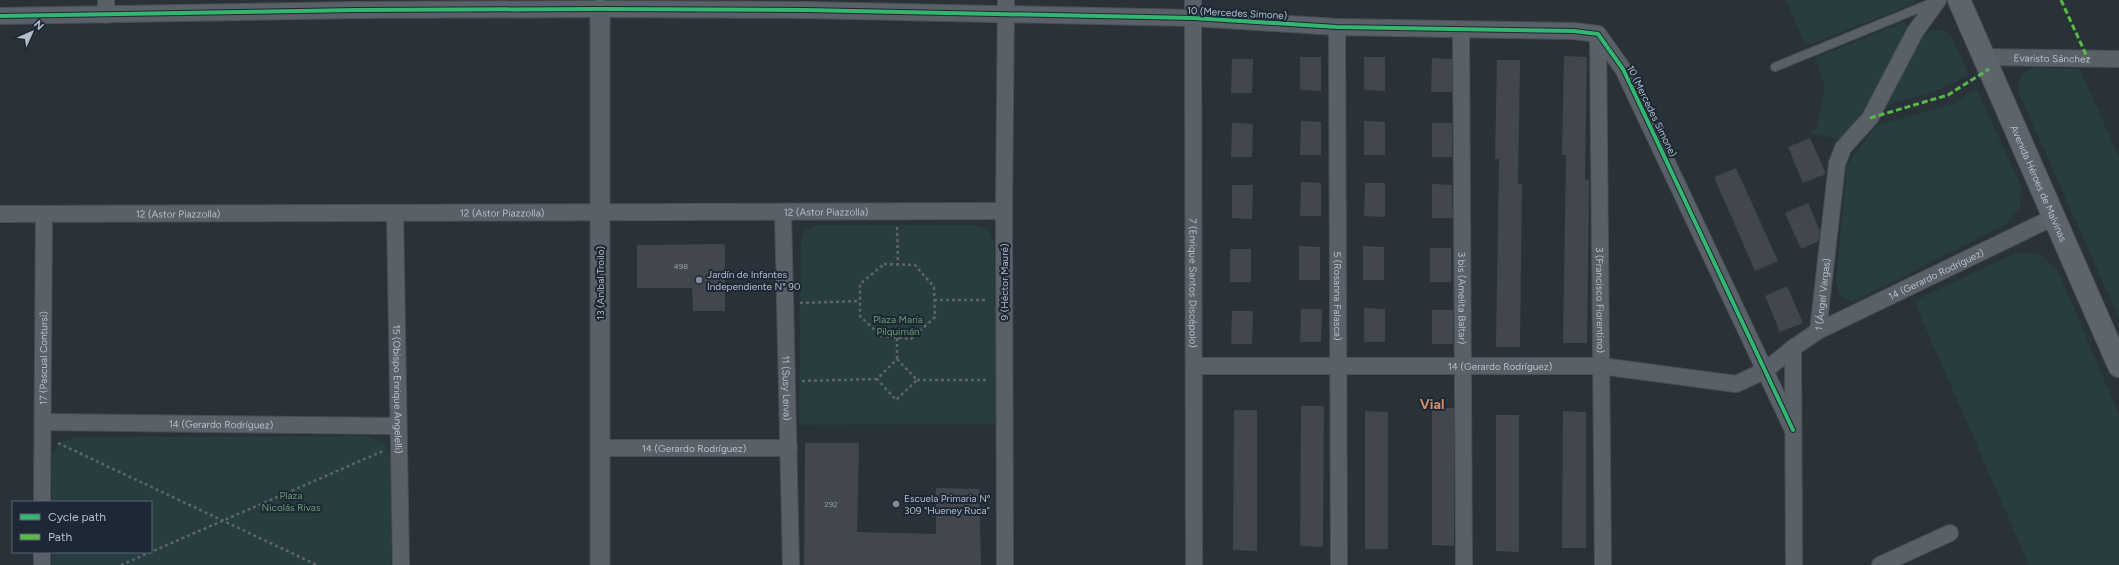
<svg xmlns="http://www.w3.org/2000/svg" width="2119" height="565" viewBox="0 0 2119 565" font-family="Figtree,sans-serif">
<rect width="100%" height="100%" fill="#2a3239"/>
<path fill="#273d3f" d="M1786 0H1915L1913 4 1806 46Z
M1904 22 1908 29C1888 65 1869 112 1839 140L1809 132 1817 128 1825 86 1815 58Z
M1933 30 1945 31 1953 39 1969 75 1941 89 1882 107 1919 38Z
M2033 68 2080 69 2119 157V318L2018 91 2021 75Z
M1976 88 2021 186 2020 208 2005 225 1854 301 1842 298 1836 284 1847 165 1877 125 1951 105Z
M817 225H976L989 230 994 242 996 424 799 425 801 240 805 230Z
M2015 253 2039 254 2058 271 2119 415V565H2029L1914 301Z
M366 436 384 442 391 457V565H52V552H151V502H52V455L62 441 79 437Z"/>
<path fill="#41474d" d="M1564 56 1587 57 1585 180H1589L1587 343H1563L1566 155H1562Z
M1300 57H1321V91L1300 90Z
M1364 57H1385V91L1364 90Z
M1432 58 1452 59V92H1431Z
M1232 59H1253L1252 93H1231Z
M1497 60H1520L1518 184H1522L1520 347H1496L1499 159H1495Z
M1301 121 1321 122V155H1300Z
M1364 121 1385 122V155H1364Z
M1232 123 1253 124 1252 157H1231Z
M1432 123H1452V157H1432Z
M1810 138 1826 174 1803 183 1788 147Z
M1736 168 1778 261 1755 271 1714 177Z
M1301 182 1321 183V216H1300Z
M1365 183H1385V217L1364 216Z
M1432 184 1452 185 1453 218H1432Z
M1232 185H1253L1252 219 1232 218Z
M1808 203 1820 231 1819 241 1801 249 1785 213Z
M725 244V311H693L692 288H637V245Z
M1299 246 1320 247V280H1299Z
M1363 246 1384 247V280H1363Z
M1430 248H1451V282H1430Z
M1230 249H1251V282H1230Z
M1787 286 1803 323 1780 332 1765 296Z
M1364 308 1385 309V342H1364Z
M1301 309H1322L1321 342H1300Z
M1432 310H1453V344H1432Z
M1232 311H1253L1252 344H1231Z
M1301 406H1324L1323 547 1300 546Z
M1432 408H1454V546L1432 545Z
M1234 410H1257V551L1233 550Z
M1365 411 1388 412V549H1365Z
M1563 411 1586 412V548H1562Z
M1496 415H1519V552L1496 551Z
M805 443H859L857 532 936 534V488L979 489 981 565H804Z"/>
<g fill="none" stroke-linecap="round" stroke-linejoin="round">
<g stroke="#484e54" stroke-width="10">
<path id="service" d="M1775 67 1934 2"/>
</g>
<g stroke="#484e54" stroke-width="18">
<g id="minor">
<path d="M106 0V15"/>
<path id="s1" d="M1193 0 1194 565"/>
<path d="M0 16 357 10 600 9 806 10 1193 18 1337 27 1574 31 1598 34 1623 69 1793 430"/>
<path id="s2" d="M1337 27 1339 565"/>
<path id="s3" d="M1461 30 1464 565"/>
<path id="s4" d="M1598 34 1603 565"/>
<path id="s5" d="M1984 57 2119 59"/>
<path id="s6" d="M783 212 791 565"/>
<path id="s7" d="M395 213 401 565"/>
<path id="s8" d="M0 214 1004 211"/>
<path id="s9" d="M1818 331 2054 217"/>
<path id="s10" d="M1194 366H1601L1736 384 1766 370 1793 348"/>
<path id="s11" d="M43 422 398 426"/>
<path id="s12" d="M600 448H789"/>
<path id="s13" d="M42 502 44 214"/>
<path d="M42 565V552"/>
<path d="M1005 565 1004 211 1006 0"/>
<path id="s14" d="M1794 565 1793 348 1818 331 1837 164 1843 148 1870 118 1915 32 1938 0"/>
<path d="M1880 565 1950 533"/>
</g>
</g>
<g stroke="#484e54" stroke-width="21">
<path id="tertiary" d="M600 565V9"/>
</g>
<g stroke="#484e54" stroke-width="24">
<g id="secondary">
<path id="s15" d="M1959 0 2119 366"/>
</g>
</g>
<path stroke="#5e646a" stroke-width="2.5" stroke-dasharray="3 3" stroke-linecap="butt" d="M897 227 898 265
M884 264 915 265 934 287 935 317 911 339 881 336 860 316V284Z
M934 300H988
M800 303 860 301
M897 359 917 380 896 400 877 379Z
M897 359V338
M917 380H988
M802 381 877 379
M58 443 317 565
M121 565 383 451"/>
<use href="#service" stroke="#5a6067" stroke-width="8"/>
<use href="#minor" stroke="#5a6067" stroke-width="16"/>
<use href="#tertiary" stroke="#5a6067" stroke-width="19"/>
<use href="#secondary" stroke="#5e646c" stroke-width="22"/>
<path stroke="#58b947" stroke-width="3" stroke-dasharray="6 3" stroke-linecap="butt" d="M2061 0 2088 59
M1870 118 1948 95 1989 69"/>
<g stroke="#1d2834" stroke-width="6">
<path id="cycleway" d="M0 16 357 10 600 9 806 10 1193 18 1337 27 1574 31 1598 34 1623 69 1793 430"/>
</g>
<use href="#cycleway" stroke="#33b770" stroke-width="4"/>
</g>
<g fill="#848d97" stroke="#1d2834" stroke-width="1.5">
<circle cx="699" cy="280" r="4"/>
<circle cx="896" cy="504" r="4"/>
</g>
<g text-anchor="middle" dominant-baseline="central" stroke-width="4" stroke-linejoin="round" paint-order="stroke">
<g font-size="8" fill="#97a0ab">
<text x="681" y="266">498</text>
<text x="831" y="504">292</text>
</g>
<g font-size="10" fill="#b4beca" stroke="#1d2834">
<text transform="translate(1237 13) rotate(3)">10 (Mercedes Simone)</text>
<text stroke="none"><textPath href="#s5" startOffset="68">Evaristo Sánchez</textPath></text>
<text transform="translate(1652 111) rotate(64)">10 (Mercedes Simone)</text>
<text stroke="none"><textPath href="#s15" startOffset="200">Avenida Héroes de Malvinas</textPath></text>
<text stroke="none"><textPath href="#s8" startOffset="826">12 (Astor Piazzolla)</textPath></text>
<text stroke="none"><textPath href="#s8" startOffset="502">12 (Astor Piazzolla)</textPath></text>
<text stroke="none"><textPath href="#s8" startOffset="178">12 (Astor Piazzolla)</textPath></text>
<text stroke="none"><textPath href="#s9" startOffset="131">14 (Gerardo Rodríguez)</textPath></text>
<text transform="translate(1004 282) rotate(-90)">9 (Héctor Mauré)</text>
<text stroke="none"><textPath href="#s1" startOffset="283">7 (Enrique Santos Discépolo)</textPath></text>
<text transform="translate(600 283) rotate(-90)">13 (Aníbal Troilo)</text>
<text stroke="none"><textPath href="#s14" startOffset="284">1 (Ángel Vargas)</textPath></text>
<text stroke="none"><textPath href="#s2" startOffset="269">5 (Rosanna Falasca)</textPath></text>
<text stroke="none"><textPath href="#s3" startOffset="268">3 bis (Amelita Baltar)</textPath></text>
<text stroke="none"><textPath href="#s4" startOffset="266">3 (Francisco Fiorentino)</textPath></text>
<text stroke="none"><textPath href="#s13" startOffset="144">17 (Pascual Contursi)</textPath></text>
<text stroke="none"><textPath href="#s10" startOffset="306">14 (Gerardo Rodríguez)</textPath></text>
<text stroke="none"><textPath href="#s6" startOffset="176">11 (Susy Leiva)</textPath></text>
<text stroke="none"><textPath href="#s7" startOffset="176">15 (Obispo Enrique Angelelli)</textPath></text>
<text stroke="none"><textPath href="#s11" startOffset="178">14 (Gerardo Rodríguez)</textPath></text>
<text stroke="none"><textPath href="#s12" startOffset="94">14 (Gerardo Rodríguez)</textPath></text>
</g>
<g font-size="10" fill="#b4beca" stroke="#1d2834" text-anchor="start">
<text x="707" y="274">Jardín de Infantes<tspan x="707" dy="12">Independiente N° 90</tspan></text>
<text x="904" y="498">Escuela Primaria N°<tspan x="904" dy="12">309 "Hueney Ruca"</tspan></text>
</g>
<g font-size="10" fill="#6b9b72" stroke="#1d2834">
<text x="898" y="319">Plaza María<tspan x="898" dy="12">Pilquimán</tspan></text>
<text x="291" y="495">Plaza<tspan x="291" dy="12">Nicolás Rivas</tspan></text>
</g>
<g font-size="14" font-weight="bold" fill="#d78c62" stroke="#1d2834">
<text x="1432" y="404">Vial</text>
</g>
</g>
<rect x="12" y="501" width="140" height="52" fill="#1d2834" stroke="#596470"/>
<rect x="20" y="514" width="20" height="6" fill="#33b770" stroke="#596470"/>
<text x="48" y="521" font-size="12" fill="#b4beca">Cycle path</text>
<rect x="20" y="534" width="20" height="6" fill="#58b947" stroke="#596470"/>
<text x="48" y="541" font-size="12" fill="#b4beca">Path</text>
<g transform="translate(32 32) rotate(45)" stroke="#1d2834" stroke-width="3" paint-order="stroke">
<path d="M0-3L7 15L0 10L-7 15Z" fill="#b4beca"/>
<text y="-6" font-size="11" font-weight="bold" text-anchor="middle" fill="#b4beca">N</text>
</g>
</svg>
